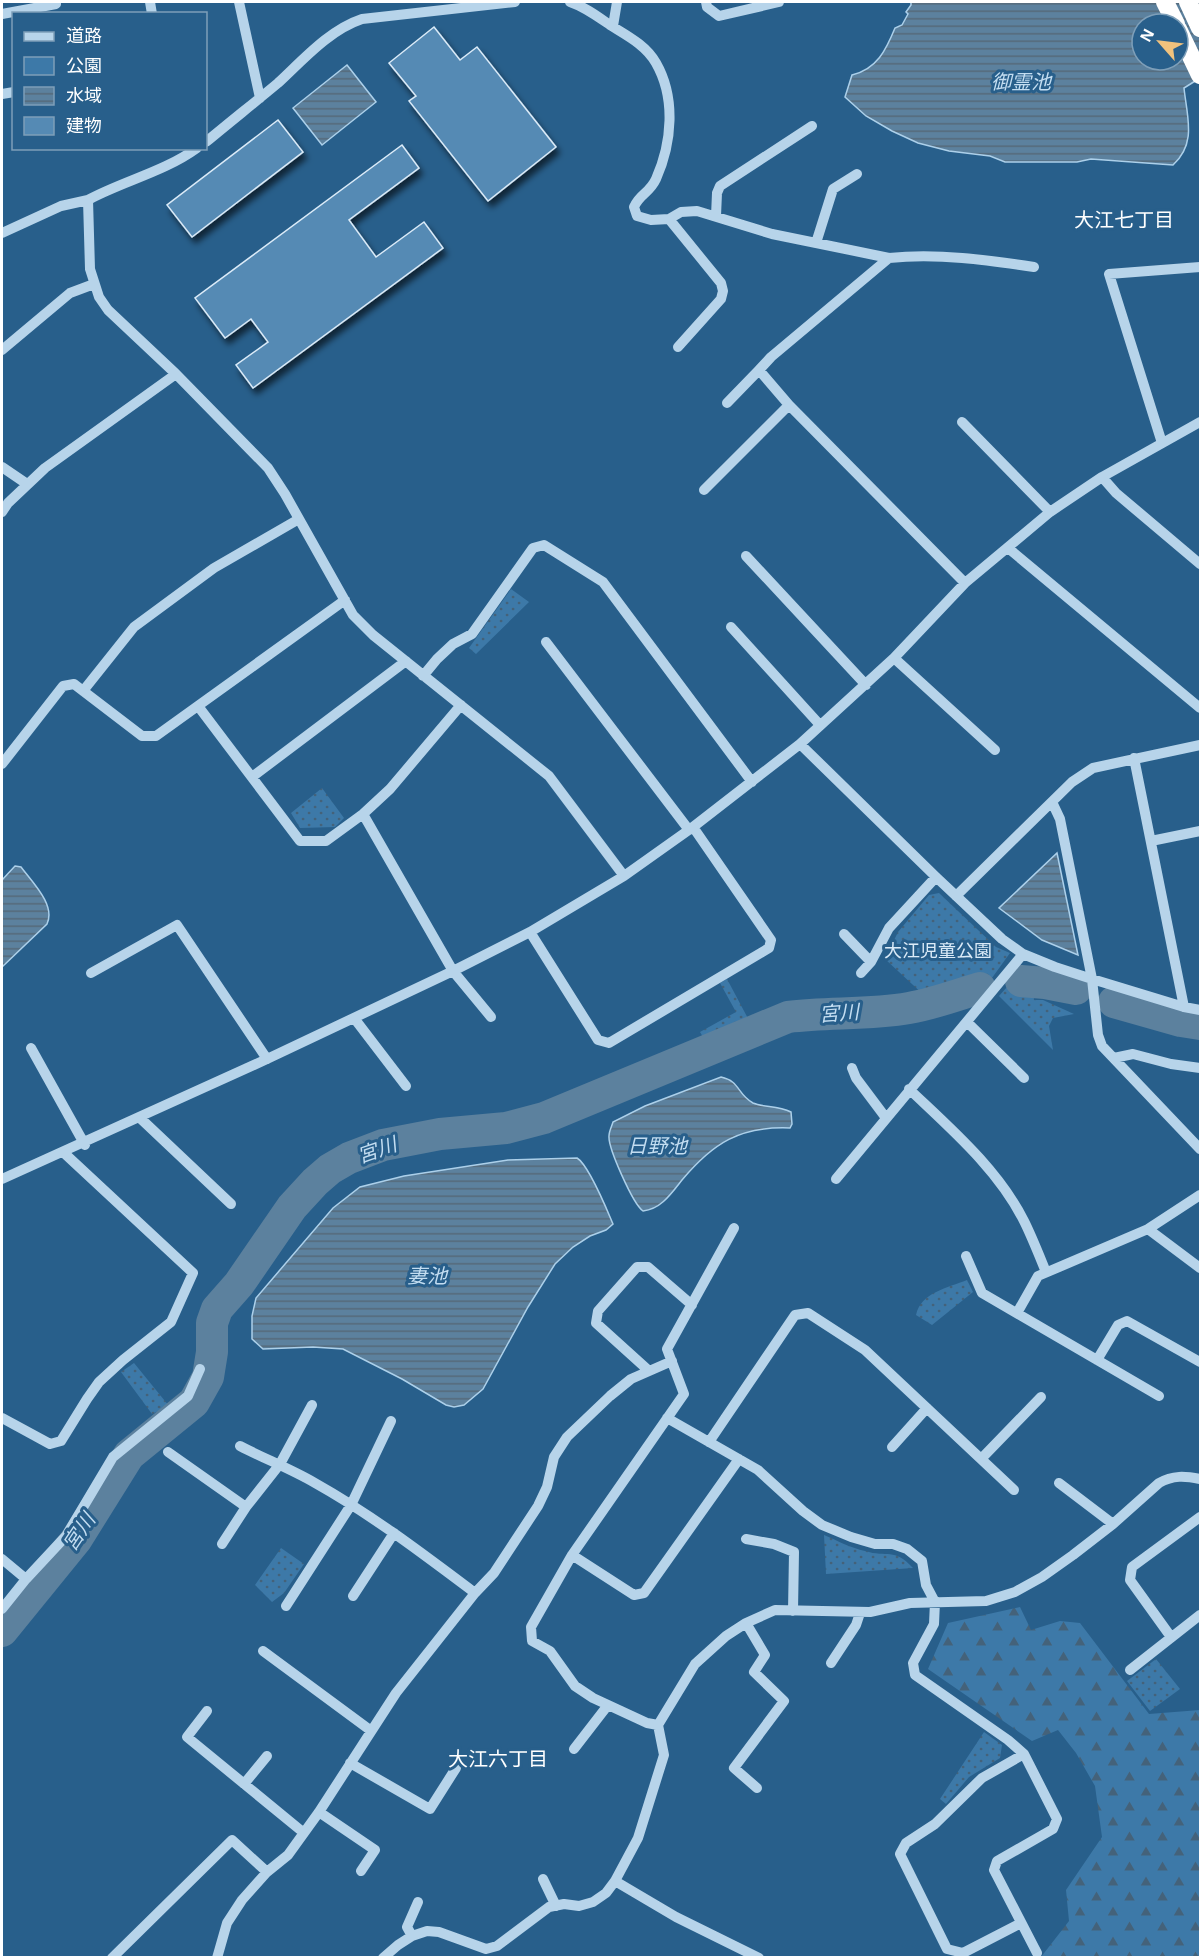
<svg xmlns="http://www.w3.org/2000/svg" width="1202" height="1959" viewBox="0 0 1202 1959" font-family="Helvetica,'Noto Sans JP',sans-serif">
<defs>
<pattern id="green-dots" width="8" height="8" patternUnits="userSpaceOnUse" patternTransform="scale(1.5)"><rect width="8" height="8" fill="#3d79a8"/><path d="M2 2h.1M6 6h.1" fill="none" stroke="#44627a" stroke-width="1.8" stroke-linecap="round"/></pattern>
<pattern id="forest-firs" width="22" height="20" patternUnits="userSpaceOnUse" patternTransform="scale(1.5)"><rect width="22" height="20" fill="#3d79a8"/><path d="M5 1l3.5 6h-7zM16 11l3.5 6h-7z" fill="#44627a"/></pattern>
<pattern id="water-rules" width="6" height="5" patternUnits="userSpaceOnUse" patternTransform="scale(1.5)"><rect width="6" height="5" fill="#5c819e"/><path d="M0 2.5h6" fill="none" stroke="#556979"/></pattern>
<filter id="shadow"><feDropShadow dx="3.5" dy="6" stdDeviation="3" flood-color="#0009"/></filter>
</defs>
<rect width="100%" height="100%" fill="#285f8b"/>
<path fill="url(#green-dots)" d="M511 589 529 602 476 654 469 648Z
M322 788 344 818 335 827 300 828 291 813Z
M939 893 996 947 1010 953 989 982 926 997 885 959 898 932 929 895Z
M727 979 752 1026 709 1047 700 1032 736 1012 720 983Z
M1007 987H1034V1000H1043L1074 1014 1053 1018 1049 1026 1053 1050 999 996Z
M967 1280 973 1292 932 1325 916 1315C921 1292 948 1288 967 1280Z
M134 1363 169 1406 152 1414 121 1372Z
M824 1535C838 1541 851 1548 865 1551 887 1558 894 1547 913 1568L826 1574Z
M281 1548 304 1564 284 1593 272 1602 255 1585Z
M1156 1659 1180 1689 1150 1711 1127 1681Z
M984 1732 1002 1745 1000 1758 969 1777 946 1804 940 1799Z"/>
<path fill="url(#forest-firs)" d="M1020 1607 1031 1630 1060 1621 1080 1623 1149 1714 1200 1710V1957H1041L1069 1921 1066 1890 1102 1837 1095 1786 1076 1753 1058 1730 1032 1741 928 1669 948 1623Z"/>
<path fill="url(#water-rules)" stroke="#acd0ea" stroke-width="1.5" fill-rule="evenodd" d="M911 2H1200V78L1184 88C1187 117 1197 143 1173 165L1091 159 1077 162H1005L990 156 949 151 918 143 892 131 866 116 845 97 852 75C877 69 886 50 895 28L902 25 908 14 906 12 911 5ZM1142 24H1178V60H1142Z
M347 65 376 102 322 145 293 108Z
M1057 853 1078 955 1042 940 999 908Z
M15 866 21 867C32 882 56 905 47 924L2 967V880Z
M721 1077C740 1081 737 1094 753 1103 764 1108 777 1105 791 1112L792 1124 790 1128C740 1126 713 1143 682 1180 671 1194 661 1209 643 1211 633 1204 608 1148 609 1136 609 1131 612 1126 613 1122L645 1106Z
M577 1158C589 1165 607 1210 613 1224L606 1230 590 1236 573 1247 555 1264 528 1307 483 1389 464 1405 454 1407 446 1405 402 1379 343 1349 313 1347 263 1349 252 1339V1316L256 1298 333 1208 360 1187 404 1176 508 1160Z"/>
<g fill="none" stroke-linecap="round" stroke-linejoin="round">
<path stroke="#5c819e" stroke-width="32" d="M1021 981 1045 983 1076 989
M1114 1002 1181 1021 1200 1024
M2 1631 76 1540 129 1455 194 1402 208 1377 212 1352V1323L217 1309 239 1284 292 1207 315 1182 330 1169 349 1158 383 1145 440 1134 506 1128 544 1118 788 1017C828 1012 869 1015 909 1008 933 1004 957 995 980 988"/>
</g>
<path fill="#558ab4" stroke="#dbebf8" stroke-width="1.5" filter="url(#shadow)" d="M434 27 460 60 477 47 556 147 488 201 409 101 416 96 389 63Z
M278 120 303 152 192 237 167 205Z
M402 145 419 168 349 220 376 257 424 222 443 248 253 388 236 365 268 342 251 319 225 338 195 298Z"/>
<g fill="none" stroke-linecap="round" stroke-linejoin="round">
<path stroke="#b7d4ea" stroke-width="10" d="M150 2 152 14
M239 2 260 98
M570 2C585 7 597 16 610 25 626 35 646 45 656 63 676 98 672 143 656 179 649 194 640 193 634 207L637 216 651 220 669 219 681 212 697 211 772 234 889 258C938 253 987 260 1034 267
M706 2 707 7 719 16 779 2
M2 14 56 4
M613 26 617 2
M2 94 14 92
M206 142C230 122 254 103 278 83 303 60 329 30 362 19L515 2
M197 148C164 172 123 181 88 200L90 269 99 297 108 310 176 374 268 468 285 494 353 615 373 635 549 776 624 876
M716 216 717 193 720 186 812 126
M669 219 721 283 723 291 721 299 678 347
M2 233 61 206 88 200
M816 243 833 189 857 174
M889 258 771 357 759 370 789 405 965 583
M2 350 70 293 94 284
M727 403 759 370
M962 422 1050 512
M1162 443 1109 274 1200 267
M2 467 27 484
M1102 477 1116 493 1200 564
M704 490 789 405
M2 512 8 503 45 468 176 374
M1008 548 1200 708
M746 556 866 685
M731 627 820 725
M546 642 689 830
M894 658 995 750
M423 676 437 659 453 644 472 634 533 548 544 545 603 582 752 782
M83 691 134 627 214 568 299 519
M198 706 300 841H326L363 814 390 789 461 705
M800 744 936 877 1002 939 1023 954 1055 967 1092 979 1184 1007 1200 1010
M1134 758 1184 1007
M2 764 63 686 74 684 142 736H156L345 600
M252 777 406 661
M1052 802 1060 819 1092 979 1098 1035 1102 1046 1200 1149
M363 814 453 971 491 1017
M1151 841 1200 831
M956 896 1072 782 1093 768 1200 745
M530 932 598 1040 609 1043 769 948 771 940 693 827
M844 934 871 962
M91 973 177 925 267 1059
M861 973 871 962 889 928 936 877
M354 1018 406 1086
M967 1022 1024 1078
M31 1048 85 1145
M1114 1058 1133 1054 1171 1064 1200 1068
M852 1068 856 1078 886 1118
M909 1089C950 1128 998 1169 1024 1221 1032 1237 1039 1255 1046 1272
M139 1117 231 1204
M2 1179 267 1059 453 971 530 932 624 876 693 827 800 744 894 658 965 583 1050 512 1102 477 1200 422
M836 1179 1023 954
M1148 1229 1200 1268
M966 1256 982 1293 1159 1396
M1017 1313 1038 1276 1148 1229 1200 1195
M1097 1360 1118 1325 1127 1321 1200 1362
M648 1370 596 1323 598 1311 637 1267H648L692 1305
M2 1418 50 1444 61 1441 87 1399 99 1382 123 1360 171 1322 193 1273 63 1152
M667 1418 758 1470 803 1511 822 1525 851 1537 875 1544H893L907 1549 922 1561 926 1585 935 1602 934 1624 913 1663 915 1675 1008 1740 1024 1754 1057 1819 1053 1829 997 1861 994 1870 1037 1953
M709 1442 795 1315 808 1313 865 1350 1014 1490
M240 1446C265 1459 291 1469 315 1483 372 1515 423 1554 475 1593
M892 1447 927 1408
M168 1452 246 1507
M981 1459 1041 1397
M1059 1483 1113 1524
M746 1539 774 1544 794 1552 793 1611
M222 1544 246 1507 280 1464 312 1405
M572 1555 634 1595 644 1593 739 1459
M2 1559 26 1579
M353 1596 394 1533
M286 1606 351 1505 391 1421
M2 1609 26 1579 66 1536 113 1457 188 1396 200 1369
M746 1623 765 1655 754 1672 784 1701 734 1768 757 1788
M1171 1637 1130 1580 1132 1567 1200 1517
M263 1651 370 1730
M831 1663 856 1625 860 1613
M1130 1670 1200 1615
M207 1711 187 1737 304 1833
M658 1725 647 1723 593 1698 575 1686 550 1651 532 1641 531 1627 572 1555 684 1394 667 1349 734 1228
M574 1749 608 1705
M350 1763 430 1809 456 1768
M244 1784 267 1756
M319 1812 375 1850 361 1871
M543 1879 556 1906
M615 1881 676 1917 759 1958
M1021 1923 963 1953 947 1949 900 1854 906 1843 935 1824 982 1778 1024 1754
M412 1936 407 1927 418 1902
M112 1958 232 1840 267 1872
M217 1958 227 1923 242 1900 267 1872 288 1855 319 1812 396 1693 475 1593 494 1573 538 1506 547 1487 554 1457 567 1437 610 1396 631 1379 672 1361
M383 1958 398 1945 412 1936 427 1931 439 1932 486 1949 497 1946 549 1907 564 1904 579 1906 593 1902 606 1893 615 1881 638 1838 664 1755 658 1725 695 1664 726 1636 746 1623 775 1610 870 1612 910 1603 986 1601 1015 1592 1042 1577 1073 1555 1113 1524 1159 1483C1173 1475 1185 1476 1200 1479"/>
<path stroke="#fff" stroke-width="18" d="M1165 2 1176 24
M1188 2 1200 28
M1178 29 1200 75"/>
</g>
<g text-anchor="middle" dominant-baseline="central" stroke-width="6" stroke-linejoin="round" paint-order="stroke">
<g font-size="18" fill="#dbebf8" stroke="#285f8b">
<text x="938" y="951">大江児童公園</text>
</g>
<g font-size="20" font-style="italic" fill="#c3ddf1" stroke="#285f8b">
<text x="1021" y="82">御霊池</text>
<text transform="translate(839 1013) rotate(-4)">宮川</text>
<text x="657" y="1146">日野池</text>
<text transform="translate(377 1150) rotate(-19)">宮川</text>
<text x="427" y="1276">妻池</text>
<text transform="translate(79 1532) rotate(-56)">宮川</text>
</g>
<g font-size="20" fill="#fff" stroke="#285f8b">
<text x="1124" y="220">大江七丁目</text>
<text x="498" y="1759">大江六丁目</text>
</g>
</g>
<rect width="1202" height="1959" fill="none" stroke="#ffffff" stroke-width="6"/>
<rect x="12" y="12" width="195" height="138" fill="#285f8b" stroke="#7e9fb9" stroke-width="1.5"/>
<rect x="24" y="32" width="30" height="9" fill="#b7d4ea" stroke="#7e9fb9" stroke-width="1.5"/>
<text x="66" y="42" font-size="18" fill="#ffffff">道路</text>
<rect x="24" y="57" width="30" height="18" fill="#3d79a8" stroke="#7e9fb9" stroke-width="1.5"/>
<text x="66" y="72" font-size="18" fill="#ffffff">公園</text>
<rect x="24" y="87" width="30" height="18" fill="url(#water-rules)" stroke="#7e9fb9" stroke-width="1.5"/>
<text x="66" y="102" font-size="18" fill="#ffffff">水域</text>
<rect x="24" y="117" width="30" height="18" fill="#558ab4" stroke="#7e9fb9" stroke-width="1.5"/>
<text x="66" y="132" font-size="18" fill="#ffffff">建物</text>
<g transform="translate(1160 42) rotate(298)"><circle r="28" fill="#285f8b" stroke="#7e9fb9" stroke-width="1.5"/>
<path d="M0-4.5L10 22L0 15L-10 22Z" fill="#f1c27d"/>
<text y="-9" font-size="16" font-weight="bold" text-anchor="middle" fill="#ffffff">N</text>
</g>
</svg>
